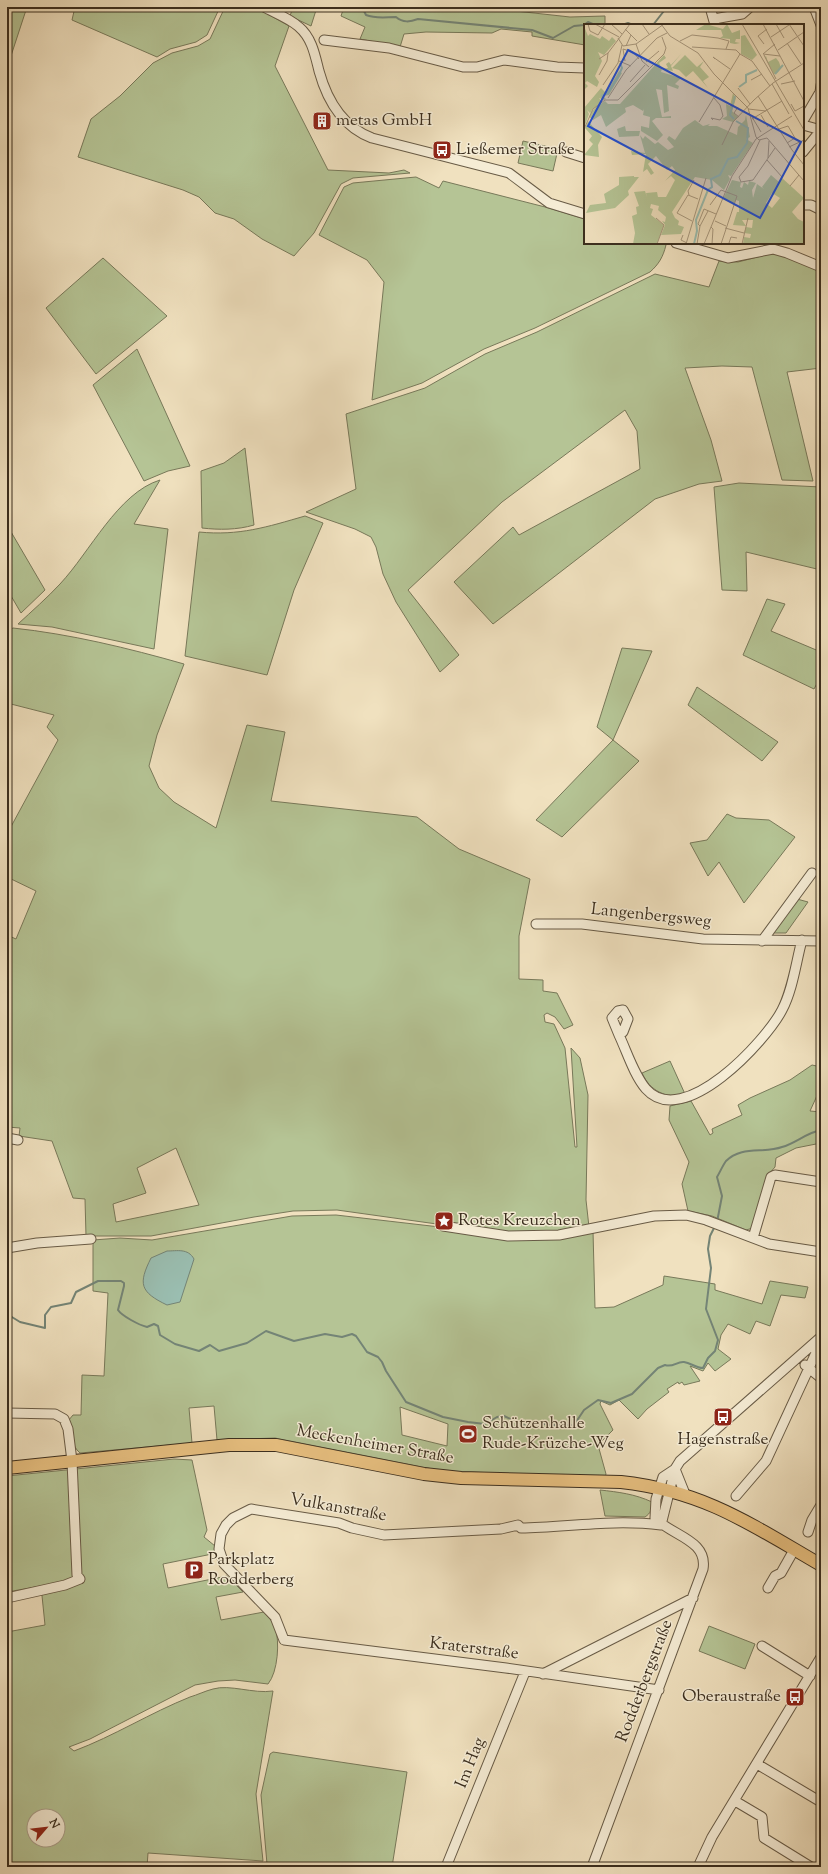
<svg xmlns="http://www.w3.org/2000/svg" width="828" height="1874" viewBox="0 0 828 1874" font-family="'Sorts Mill Goudy',serif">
<rect width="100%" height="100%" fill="#f0e1bf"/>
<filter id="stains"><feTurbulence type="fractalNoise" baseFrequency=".005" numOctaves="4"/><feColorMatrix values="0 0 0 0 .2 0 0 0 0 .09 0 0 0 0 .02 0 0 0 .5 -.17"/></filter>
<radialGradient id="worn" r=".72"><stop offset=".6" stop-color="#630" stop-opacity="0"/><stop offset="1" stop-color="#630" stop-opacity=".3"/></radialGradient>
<path fill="#b5c495" stroke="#78795a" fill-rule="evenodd" d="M7 7H27L7 68Z
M75 7H220L207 35 196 42 170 49 157 57 72 20Z
M225 7H255L289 26 275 66 328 170 389 173 404 170 410 173 353 178 341 184 314 233 294 256 262 239 234 219 215 213 199 197 183 190 78 157 91 119 120 96 153 63 172 53 198 46 210 39Z
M293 7H317L311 26 290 16Z
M344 7H417L430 10 444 7H479L570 17 605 16V25H585V45L532 36V32L501 29 492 33 426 32 404 34 400 47 360 39 365 27 341 16Z
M523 141 558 149 553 171 518 163Z
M416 177 439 188 443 181 549 208 585 219V243H660L666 245C663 257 659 264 650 272L535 328 484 349 422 383 372 400 384 282 367 260 319 235 344 187 353 183Z
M769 254 783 255 821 271V368L787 372 813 481 782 480 752 367 722 366 685 368 711 440 722 481 699 484 655 499 493 624 454 582 513 527 519 535 640 469 637 431 625 410 502 502 408 590 459 655 440 672 396 602 383 574 376 547 371 537 355 529 306 512 356 489 346 414 425 388 485 354 537 332 655 274 709 287 719 261 738 262Z
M103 258 167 316 96 374 46 308Z
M137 349 190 466 168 471 144 481 93 385Z
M245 448 254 525C237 530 219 530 202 528L201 471 224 463Z
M160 480 134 524 168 529 154 649 52 627 18 624C32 611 47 598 60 584 90 552 118 493 160 480Z
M739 483 821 487V570L746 552 747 591 722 590 714 487Z
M305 516 323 523 294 590 267 675 185 656 199 532C239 536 267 527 305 516Z
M7 525 45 590 21 613 7 589Z
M767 599 785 604 771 631 821 652V676L814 689 743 655Z
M13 628C70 634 128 648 184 664L157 735 149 766 159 788 174 802 216 828 247 725 285 732 271 801 417 817 459 849 530 879 519 936V979L543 980V991L557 993 573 1025 564 1029 555 1017 547 1013 544 1015 545 1022 554 1024 565 1048 575 1147H577L571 1048 580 1058 588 1095 586 1200 589 1227 559 1233 508 1234 337 1210 293 1211 254 1217 151 1236H86L85 1199 73 1198 52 1141 19 1136 20 1128 7 1127V935L16 939 36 891 7 877V834L58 740 47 727 54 715 7 703V631ZM176 1148 199 1205 116 1222 113 1204 146 1193 137 1168Z
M622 648 652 651 613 740 639 761 562 837 536 820 613 740 597 727Z
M697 687 778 742 762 761 688 705Z
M727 814 736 818 769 820 795 837 744 903 719 862 708 876 690 843 707 840Z
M797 899 808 902 786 933H772Z
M670 1061 685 1094C666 1099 650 1091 642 1073Z
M812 1065 821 1067V1087L810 1111 821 1112V1143L796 1148 776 1158 775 1167 768 1175 753 1228 746 1230 712 1216 688 1211 682 1184 689 1162 669 1120 670 1106 691 1101 710 1135 713 1133 712 1129 742 1115 738 1105 750 1098 790 1080Z
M336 1215 457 1229 508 1238 593 1231 595 1308 614 1307 663 1285 664 1276 715 1284V1290L762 1304 770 1281 808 1287 805 1298 781 1295 770 1326 756 1321 750 1334 728 1324 721 1335 718 1349 731 1359 715 1371 708 1363 703 1371 690 1366 700 1381 684 1385 682 1382 679 1384 678 1382 667 1389 669 1392 647 1409 638 1419 619 1400 610 1405 601 1401 600 1404 613 1430 598 1445 606 1474 605 1477 443 1471 275 1438 217 1440 214 1406 189 1408 192 1443 80 1453C71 1446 71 1431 68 1421L73 1415H81L82 1375 104 1376 108 1293 93 1291V1240L120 1238 152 1240 292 1216ZM400 1407 448 1424 447 1446 402 1435Z
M174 1459 192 1460 207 1530 204 1537 215 1546 217 1553 163 1564 168 1588 227 1576 243 1592 216 1597 221 1620 264 1612C267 1616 273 1621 275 1627 280 1641 278 1672 268 1684L235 1680 218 1681 195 1685 90 1739 69 1747 74 1751C114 1736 150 1713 190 1697 197 1695 205 1691 213 1689 230 1684 253 1694 273 1691L256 1794 263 1861 148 1853 147 1867H7V1632L45 1625 41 1586 7 1592V1476ZM34 1816H58V1840H34Z
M600 1490C618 1492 635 1494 652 1502 652 1509 651 1513 645 1517L605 1516Z
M709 1626 755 1644 745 1669 699 1651Z
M273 1752 407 1772 392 1867H316L267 1864 261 1795 270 1754Z"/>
<path fill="#9abeb1" stroke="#748476" d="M167 1251C177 1251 188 1248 194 1259L180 1302 167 1305C140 1292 138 1284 151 1258Z"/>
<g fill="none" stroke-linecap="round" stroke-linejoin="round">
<path stroke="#748476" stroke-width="2" d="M362 7 366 15C376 19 386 17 396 17 403 23 410 22 418 19L532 30 553 38 574 26 584 25 588 22 595 25
M622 25 628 23 633 25
M653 25 667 7
M717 1222 722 1196 717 1177C720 1172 723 1165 726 1161 742 1145 763 1154 782 1147 796 1143 806 1133 821 1130
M7 1314 20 1322 45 1328V1315L51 1307 71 1303 76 1292 98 1281H121L124 1283V1286L118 1310C122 1316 139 1325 147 1327L154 1324 158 1326 160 1335 175 1344 199 1351 210 1345 219 1351 247 1343 266 1331 294 1341 325 1334 342 1337 352 1334 356 1336 367 1352 378 1357 382 1362 386 1371 406 1402 443 1417 468 1422 485 1424 497 1417 504 1416 526 1426 537 1423 552 1425H574L584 1410 598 1400 611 1403 632 1394 658 1368 665 1365C673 1368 677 1361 684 1362 691 1363 696 1368 703 1368L708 1358 715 1351 718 1340 706 1309 711 1268 708 1249 710 1236 715 1226"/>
<g stroke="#685b46" stroke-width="11">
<path id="minor" d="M264 7C275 13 289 18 299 27 312 38 315 55 319 71 327 100 343 127 372 138L509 173 549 203 585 214
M710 7 715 25
M814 7 821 25
M714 19 742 14 750 7
M324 40 389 48 463 67H477L504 60 557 67 585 68
M803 121 820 92 821 85
M803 125 821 130
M566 152 585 158
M803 152 821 130
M803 205H811L821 210
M676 243 728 258 773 249 787 253 821 267
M536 924H582L703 939 821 941
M762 941 812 873
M619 1035 612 1018 618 1011 623 1010 628 1019 623 1032 619 1035C627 1052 634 1075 646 1089 683 1131 766 1041 782 1010 793 989 796 962 802 940
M7 1138 18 1140
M443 1226 508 1236 559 1235 654 1216 686 1215 706 1220 769 1244 821 1252
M753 1238 771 1177 775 1175 821 1182
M7 1248 37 1243 91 1239
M805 1365 821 1378
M7 1413 55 1414 64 1419 68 1429 72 1461 77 1575 80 1579 65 1585 7 1598
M675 1469 685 1494
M736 1496 766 1461 821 1342
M661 1525 675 1469 680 1461 821 1337
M808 1532 812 1520 821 1505
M768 1588 775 1576 781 1573 794 1550
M762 1646 810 1676
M543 1674 693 1598
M659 1690 506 1668 284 1640 275 1617 224 1564 219 1549 221 1534 226 1525 233 1518 251 1509 339 1523 352 1528 384 1535 501 1529 518 1525 521 1528C568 1527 614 1519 661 1525
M757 1764 821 1802
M735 1801 762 1817 764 1838 811 1867
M446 1867 525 1672
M592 1867 703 1569C708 1540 672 1536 655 1518L656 1499 663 1477 675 1469
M698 1867 712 1837 821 1657"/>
</g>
<g stroke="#3b2e1e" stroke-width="14">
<path id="major" d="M7 1468 229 1445H276L424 1474 461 1478 621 1482C704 1491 752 1525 821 1565"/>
</g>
<use href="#minor" stroke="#f5ecd5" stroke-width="9"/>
<use href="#major" stroke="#e8c080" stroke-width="12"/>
</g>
<defs>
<g id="building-square" transform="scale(1)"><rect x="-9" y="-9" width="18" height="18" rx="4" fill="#8f2418" stroke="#f5ecd5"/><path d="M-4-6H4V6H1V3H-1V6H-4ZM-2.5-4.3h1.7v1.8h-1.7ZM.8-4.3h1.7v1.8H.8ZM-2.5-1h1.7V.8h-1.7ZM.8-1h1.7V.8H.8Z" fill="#fff"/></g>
<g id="bus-square" transform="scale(1)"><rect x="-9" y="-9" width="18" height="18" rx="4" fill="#8f2418" stroke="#f5ecd5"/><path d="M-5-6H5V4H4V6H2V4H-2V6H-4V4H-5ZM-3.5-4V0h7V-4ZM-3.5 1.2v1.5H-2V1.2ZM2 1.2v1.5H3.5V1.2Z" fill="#fff"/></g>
<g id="sight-square" transform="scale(1)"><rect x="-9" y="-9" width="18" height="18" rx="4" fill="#8f2418" stroke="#f5ecd5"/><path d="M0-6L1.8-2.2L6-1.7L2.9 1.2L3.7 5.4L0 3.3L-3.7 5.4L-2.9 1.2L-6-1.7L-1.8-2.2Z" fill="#fff"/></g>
<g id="stadium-square" transform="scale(1)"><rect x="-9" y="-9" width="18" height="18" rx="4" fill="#8f2418" stroke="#f5ecd5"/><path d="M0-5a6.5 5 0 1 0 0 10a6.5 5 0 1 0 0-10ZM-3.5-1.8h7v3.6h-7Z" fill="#fff"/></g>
<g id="parking-square" transform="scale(1)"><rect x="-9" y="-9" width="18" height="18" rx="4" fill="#8f2418" stroke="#f5ecd5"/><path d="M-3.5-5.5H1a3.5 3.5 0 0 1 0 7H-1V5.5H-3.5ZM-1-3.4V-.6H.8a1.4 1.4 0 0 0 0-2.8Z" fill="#fff"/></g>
</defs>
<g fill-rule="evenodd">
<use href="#building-square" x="322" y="121"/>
<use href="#bus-square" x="442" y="150"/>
<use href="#sight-square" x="444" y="1221"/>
<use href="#bus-square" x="723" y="1417"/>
<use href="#stadium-square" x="468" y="1434"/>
<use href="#parking-square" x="194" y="1570"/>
<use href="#bus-square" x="795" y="1697"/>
</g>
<g text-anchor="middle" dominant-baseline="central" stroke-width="3" stroke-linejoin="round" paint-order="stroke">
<g font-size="17" fill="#3b2e1e" stroke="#f5ecd5" text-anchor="start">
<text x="336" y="121">metas GmbH</text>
<text x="456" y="150">Ließemer Straße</text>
<text x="458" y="1221">Rotes Kreuzchen</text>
<text x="482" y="1424">Schützenhalle<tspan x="482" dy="20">Rude-Krüzche-Weg</tspan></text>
<text x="723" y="1440" text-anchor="middle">Hagenstraße</text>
<text x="208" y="1560">Parkplatz<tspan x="208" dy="20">Rodderberg</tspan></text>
<text x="781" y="1697" text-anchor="end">Oberaustraße</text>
</g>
<g font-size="17" fill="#3b2e1e" stroke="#f5ecd5">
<text transform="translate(651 916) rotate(6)">Langenbergsweg</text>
<text transform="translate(375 1445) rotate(10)">Meckenheimer Straße</text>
<text transform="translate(338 1508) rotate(10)">Vulkanstraße</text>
<text transform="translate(474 1649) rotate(7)">Kraterstraße</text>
<text transform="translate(645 1681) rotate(-69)">Rodderbergstraße</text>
<text transform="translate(471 1763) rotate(-68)">Im Hag</text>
</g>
</g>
<g transform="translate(584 24)">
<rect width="220" height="220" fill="#f0e1bf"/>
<path d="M122 0 139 5 143 0 148 9 156 6V15H152L151 18 156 19 151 20 146 19V15L136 14 139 12 137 6H112ZM0 2 4 12 6 10 16 15 18 12 25 17 28 13 32 17 20 31 14 28 18 37 11 52 15 58 13 63 3 57 1 59 4 62 0 66ZM161 11 173 31 168 36 157 30V12ZM98 29 87 42 89 47 78 45 77 48 97 54 91 60 95 62 94 65 83 61 85 87 80 89 78 66 72 65 78 93 87 92V94H72L68 97 79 111 73 117 57 107V102L65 104 66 93 59 91 60 85 59 87 49 81 41 84 42 88 22 103 17 91 9 96 5 93 8 86 21 77 24 80H36L80 31 82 34 75 39 78 45 84 44 82 40 85 38 87 41ZM101 31 113 43 120 37 116 43 125 53 119 57 124 64 109 47 102 53 95 46 88 44ZM182 32 184 38 192 34 195 38 197 44 193 49 190 50 181 33ZM35 47 38 49 25 71 19 72 22 75 20 76 15 74 18 78 6 89 3 86 5 90 0 104V84L17 64 21 68 24 66ZM149 69 152 74 148 87 154 93 149 98 138 95 143 92 142 80 146 82ZM162 91 166 113 162 115 169 119 147 152 144 151 146 155 140 166 128 156 111 153 88 188 91 194 95 197 94 201 100 203 97 210 77 211 81 201 78 197 81 198 82 193 74 186 75 182 67 180 66 184 69 185 67 191 80 201 73 220H49L51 209 48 192 53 190 52 183 55 182 50 168 61 167 63 173 62 169 73 168 74 173H82L91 156 87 152 81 157 91 146 88 142 83 146 72 132 64 140 70 149 67 151 63 145 59 148 62 130 48 131 47 127 61 129 56 111 59 115 61 112 71 120 74 118 84 126 90 123 83 115 85 112 91 116 99 104 111 96 119 102 126 100 124 102H133L153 111 154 103 161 96ZM4 97 18 113 14 121 15 133 0 131 9 120 5 116 8 112 1 104ZM41 102 42 107H56L55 112 35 113 33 105ZM187 151 195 158 198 154 220 174 208 188 214 195 220 198V220H159L160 213 166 214 167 210 160 209 162 203 168 204 169 196H158L162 202 149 201 153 188H155V177L152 176 150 180 139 175 148 156 157 158 156 163 158 164 160 158 164 161 165 157 172 159 168 166 169 174 173 160 180 165 178 163ZM188 169 196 174 188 184 182 179ZM50 152V160V153H55L44 167 45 171 31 184 2 189 6 181 22 179 20 170 35 161V153Z" fill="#b5c495" fill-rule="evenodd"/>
<path fill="none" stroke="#9abeb1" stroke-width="2" d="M191 50 199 41M155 63 162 58V51L173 46M17 72 24 69 34 53 38 44 36 39M150 95 146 91 151 72M110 220 113 207 112 196 124 166 128 163 127 155 136 151 144 135 153 133 163 119 164 104 152 97"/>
<path fill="none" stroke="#a8997f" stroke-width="1" d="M4 0 6 7 14 11 21 0M11 0 35 13M27 0 38 10M58 0 65 10M77 0 86 12 114 29 130 50 164 84 172 113 175 116 183 114 220 157M158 0 220 106M179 0 220 77M192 0 200 14M205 0 220 22M41 5 53 17M187 13 205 1M34 14 39 22 52 20M96 17 108 11 134 14 145 17 142 25M203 19 217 40M52 20 80 0M52 20 58 37 65 43M180 20 174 12 183 5M191 20 179 30 196 32M42 22 47 11M108 23 152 26 156 30M39 25 49 28 55 35M39 25 41 37M194 26 220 8M156 30 168 37 186 62M180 31 192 55M15 35 24 29 46 0M131 35 129 33 146 45M35 37 47 42M62 38 75 27M15 51 23 37 24 29M167 56 178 50M46 58 61 41M188 60 205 90M197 60 211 57M19 61 34 39 38 21M154 64 166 80M174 72 208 126 220 141M24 74 42 46 73 14 83 9M207 80 211 87 220 82M154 83 150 89 155 93M164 85 182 87M177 91 184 103M168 93 177 108M168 95 198 77M129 96 127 94 136 96 139 92 136 81 130 74M115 98 156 30M0 105 9 85 21 76H34L80 30 82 24 78 13M195 105 204 102 211 114 203 119M176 116 164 142 155 153 157 158 169 156 191 124M138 121 149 98 170 76 189 59 220 39M205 123 220 116M184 134 185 117M183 136 198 153M206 162 215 151M105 171 104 167 110 156M126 181 137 166 153 172 137 220M72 194 80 201 73 220M108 197 93 189 104 171 114 175M131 197 142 202M116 202 114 200 120 185 132 190M127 203 129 205 128 220M141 204 160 209M99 211 97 216 103 219M145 219 147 213 153 214M102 220 122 154M113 220 116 202 124 187M120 220 148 152 172 115 208 92M158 220 164 194"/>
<path fill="#1d4ed8" fill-opacity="0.15" stroke="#1d4ed8" stroke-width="2" d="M44 26 217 118 176 194 4 102Z"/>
<rect width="220" height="220" fill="none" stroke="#3b2e1e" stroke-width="2"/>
</g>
<rect width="828" height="1874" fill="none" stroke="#f0e1bf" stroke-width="24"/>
<rect x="8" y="8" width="812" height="1858" fill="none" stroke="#3b2e1e" stroke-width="2"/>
<rect x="12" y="12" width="804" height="1850" fill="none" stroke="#3b2e1e"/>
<g transform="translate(46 1828) rotate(62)"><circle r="19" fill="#f5ecd5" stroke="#aba08c"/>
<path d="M0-3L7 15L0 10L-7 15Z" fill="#8f2418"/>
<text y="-6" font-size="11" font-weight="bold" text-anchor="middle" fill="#3b2e1e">N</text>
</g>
<rect width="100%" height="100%" filter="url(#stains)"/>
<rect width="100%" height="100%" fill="url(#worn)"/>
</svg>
